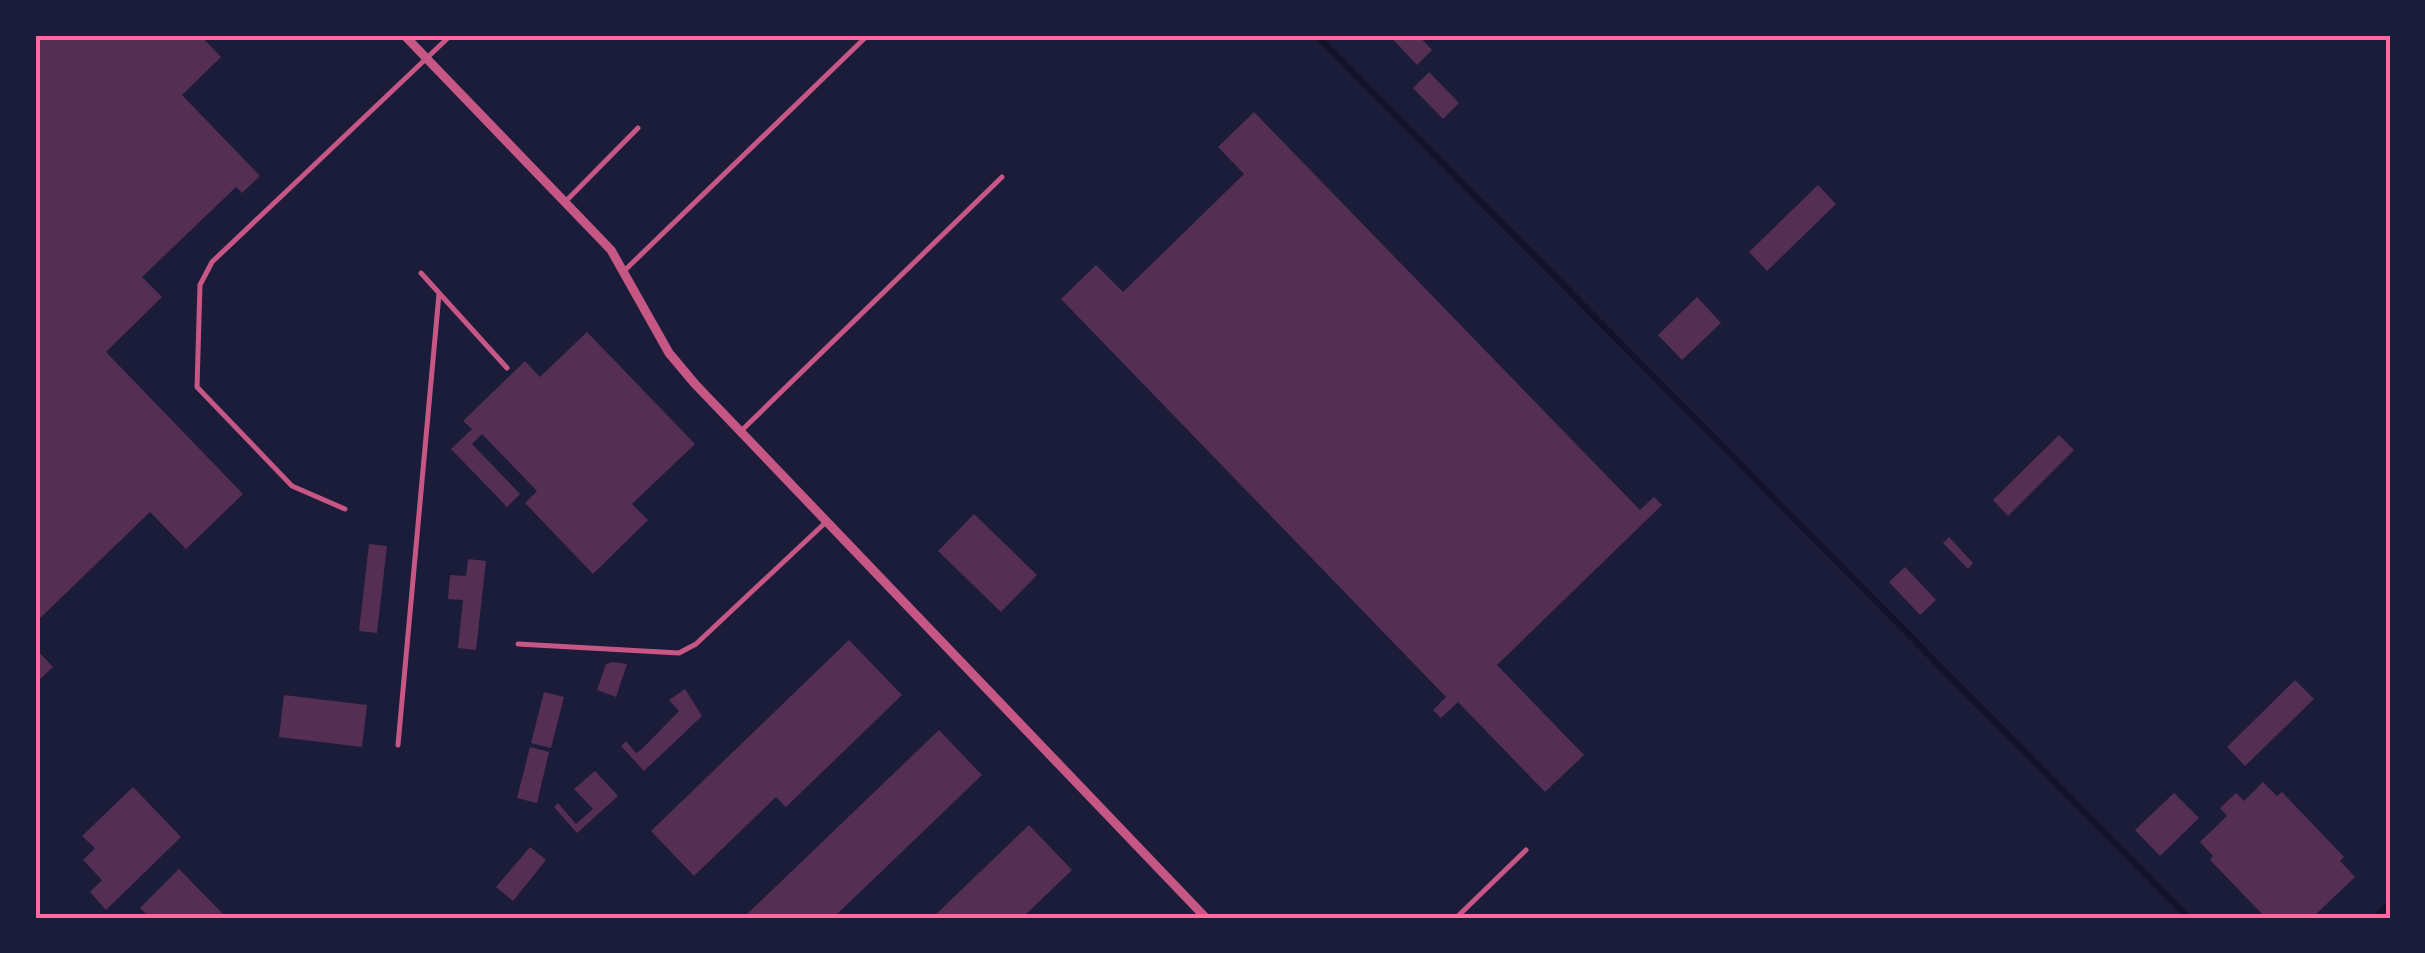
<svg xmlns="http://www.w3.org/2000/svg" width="2425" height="953" viewBox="0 0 2425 953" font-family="'Roboto Condensed',sans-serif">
<rect width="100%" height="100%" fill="#1b1b3a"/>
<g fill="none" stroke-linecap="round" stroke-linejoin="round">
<path stroke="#12122b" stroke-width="6" d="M1316 35 2189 918
M2374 918 2390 903"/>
</g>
<path fill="#542f53" d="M35 35H200L221 57 182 95 260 176 242 193 236 187 142 277 162 297 106 352 243 494 186 549 150 512 35 623Z
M1389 35H1418L1432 50 1417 65Z
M1429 72 1459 103 1443 119 1413 88Z
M1254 112 1640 510 1654 497 1662 505 1497 665 1584 755 1545 792 1458 702 1441 718 1433 710 1446 697 1061 299 1096 265 1123 292 1244 174 1218 147Z
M1818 185 1836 204 1767 271 1749 252Z
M1697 297 1721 323 1682 360 1658 335Z
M587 332 695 444 632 504 648 520 593 574 525 503 537 491 482 434 472 444 520 494 507 507 451 449 472 429 463 421 525 361 540 377Z
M2059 435 2074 450 2008 516 1993 500Z
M974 514 1037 575 1001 612 938 551Z
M1949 537 1973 563 1968 569 1943 543Z
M369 544 387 546 377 633 359 631Z
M468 559 486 561 476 650 458 648 463 600 448 599 450 575 466 576Z
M1905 567 1936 600 1920 615 1889 582Z
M849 640 902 695 786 807 776 797 694 876 651 831Z
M35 648 53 667 38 681 35 678Z
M613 662 627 664 616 697 597 690 606 664Z
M2295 680 2314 699 2245 766 2227 747Z
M685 689 702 716 644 771 621 746 626 741 636 753 642 749 679 711 669 700Z
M544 692 564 697 551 748 531 743Z
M284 695 367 705 362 747 279 737Z
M939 730 982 775 833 918H743Z
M530 747 549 752 537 803 517 798Z
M595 771 618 796 577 833 554 807 558 803 576 824 593 809 574 789Z
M2263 782 2277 796 2282 792 2344 857 2340 861 2355 877 2312 918H2266L2210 860 2213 856 2200 842 2227 816 2220 808 2236 793 2244 801Z
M133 787 181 837 106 910 90 892 102 880 83 860 95 848 82 836Z
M2174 793 2199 818 2160 856 2135 830Z
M1029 825 1072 870 1022 918H932Z
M530 847 546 860 513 901 496 887Z
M179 869 227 918H150L140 908Z"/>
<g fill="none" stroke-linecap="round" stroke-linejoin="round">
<path stroke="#c65784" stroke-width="5" d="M566 201 638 128
M624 271 868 35
M421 273 507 368
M740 432 1002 177
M345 509 292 486 197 387 200 285 212 262 451 35
M518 644 679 653 696 644 826 522
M398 745 439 294
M1456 918 1526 850"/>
<path stroke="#c65784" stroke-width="9" d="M404 35 611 250 669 353 695 384 1206 918"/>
</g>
<rect width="2425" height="953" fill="none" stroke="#1b1b3a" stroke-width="75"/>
<rect x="38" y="38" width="2350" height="878" fill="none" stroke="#ff6b9d" stroke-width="4"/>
</svg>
